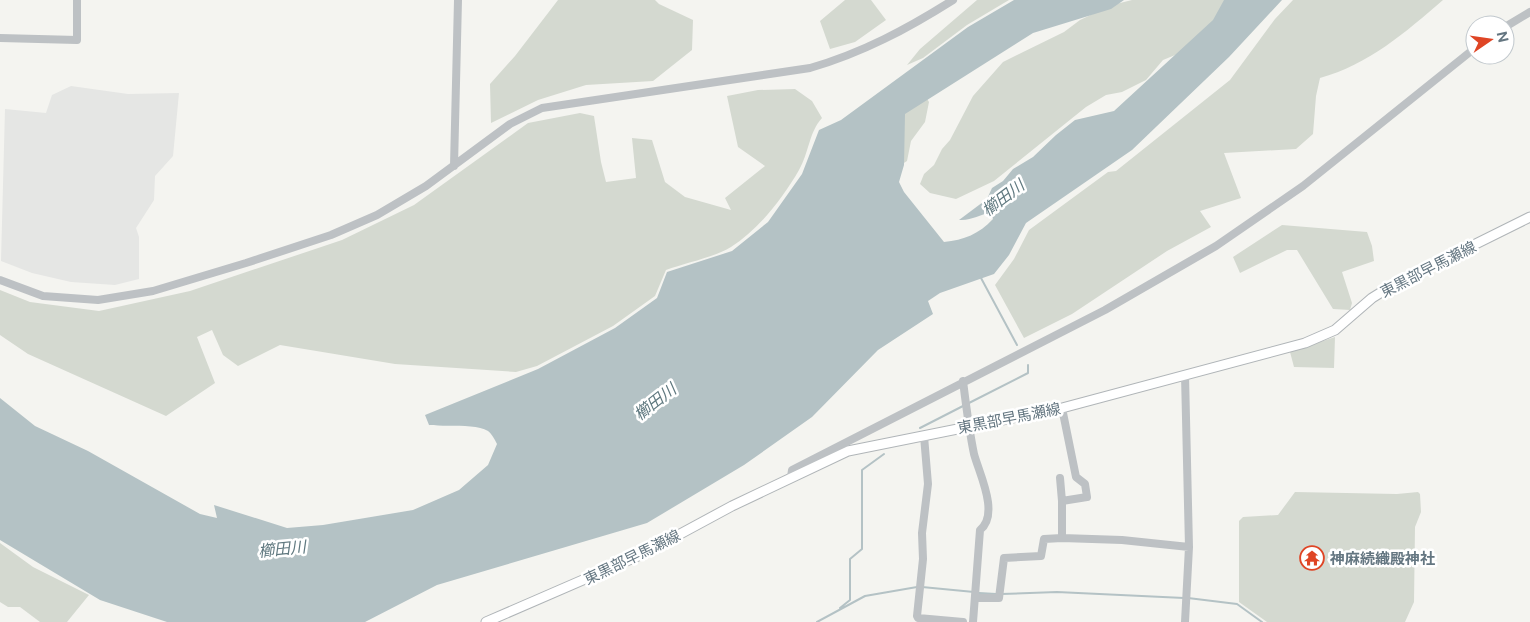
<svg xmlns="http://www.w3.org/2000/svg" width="1530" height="622" viewBox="0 0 1530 622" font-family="'Public Sans','Noto Sans JP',sans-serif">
<rect width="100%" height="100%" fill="#f4f4f0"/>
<path fill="#e5e6e4" d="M71 86 128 94 179 93 173 156 155 176 154 200 136 228 139 237V279L115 285 71 282 32 273 1 261 5 109 46 113 52 95Z"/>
<path fill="#d4d9d0" d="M558 0H655L659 4 693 20 692 50 653 81 586 85 538 100 491 123 490 84 515 56Z
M845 0H871L886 20 855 42 830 49 820 21Z
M977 0H1009L967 25 923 58 907 65 920 49Z
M1132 0H1246L1185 51 1163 60 1146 80 1122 92 1106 95 1086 107 994 181 956 199 930 193 920 184 924 174 934 165 942 149 950 140 973 96 1003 62 1064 32 1080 20 1112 5Z
M1293 0H1443C1406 32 1368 65 1320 78L1316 96 1313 134 1296 149 1224 153 1241 198 1200 211 1211 227 1167 251 1072 314 1024 338 995 285 1014 259 1029 230 1108 172 1116 171 1230 80 1275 19Z
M795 89 812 101 822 118C809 132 809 153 799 170 783 198 759 229 731 247 715 257 685 263 666 270L655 296 613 326 537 366 516 372 395 364 280 345 238 366 223 355 212 330 197 337 215 383 166 416 28 354 0 335V290L30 302 99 311 190 291 342 240 414 205 528 123 580 113 594 116 601 162 606 182 636 178 632 138 652 140 665 182 685 197 731 210 725 198 765 166 738 147 727 96 758 90Z
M926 97 929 102 925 122 911 141 907 161 893 170 886 120Z
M1282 225 1367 232 1372 246 1374 261 1342 272 1352 303 1350 310 1333 309 1297 250H1287L1240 273 1233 257Z
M1335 337 1334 368 1294 367 1290 352Z
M1295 492 1397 494 1418 492 1420 494 1421 512 1415 527 1414 602 1405 622H1267L1239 602V521L1243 517 1278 515Z
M0 543 33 567 89 595 67 622H40L20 607H8L0 602Z"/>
<path fill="#b4c2c5" d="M1014 0H1124L1111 9 1033 33 905 114 904 165 899 182 904 192 944 242C964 240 979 234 993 219L991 213C979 214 972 221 959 220L987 199 992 188 1003 181 1013 169 1033 157 1056 135 1075 120 1114 111 1213 20 1224 0H1282L1229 57 1132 150 1026 223 1009 255 994 274 940 293 928 301 933 314 878 350 812 417 744 465 647 523 437 585 365 622H167L100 600 0 540V398L35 426 88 451 200 514 217 518 214 505 287 528 323 525 413 510 459 490 488 465 497 444C495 440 492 434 488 431 475 423 445 427 429 425L425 415 538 369 615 328 657 298 667 272 732 251 768 222 802 174 819 130 841 120 968 27Z"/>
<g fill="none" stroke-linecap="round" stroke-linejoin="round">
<path stroke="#b4c2c5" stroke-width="2" d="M981 278 1017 345
M967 404 1028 373V365
M920 428 963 406
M922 587 974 592
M979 593 996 594
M1001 594 1057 592 1184 598
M1188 598 1237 604 1262 622
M840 608 850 600V559L862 549V470L884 454
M817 622 865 596 917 587"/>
<g stroke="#b0b5b8" stroke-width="11">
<path id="major" d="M486 622 645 553 732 506 848 451 1062 408 1305 343 1335 330 1372 298 1393 285 1530 217"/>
</g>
<path stroke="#bdc1c4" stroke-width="8" d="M1505 27 1530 12
M0 38 77 40V0
M454 166 458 0
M0 280 43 296 98 300 153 291 246 263 331 235 377 215 426 186 510 124 542 108 810 68C862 53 907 29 953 0
M963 381C966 405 969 430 974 454 979 473 1000 514 980 530L973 622
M924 436 928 484 922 533 923 559 917 616 918 618 963 622
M791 477 792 470 1105 310 1216 246 1303 186 1475 48
M1060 478 1062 501
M1062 538 1122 540 1189 547
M975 598H999L1004 558 1041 556 1044 539 1062 538V501L1087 497 1085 484 1076 477 1062 408
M1185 622 1189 547 1185 375"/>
<use href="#major" stroke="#fff" stroke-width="9"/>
</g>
<defs>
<g id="temple-ring" transform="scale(1.25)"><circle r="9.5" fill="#fff" stroke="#df4525" stroke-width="1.5"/><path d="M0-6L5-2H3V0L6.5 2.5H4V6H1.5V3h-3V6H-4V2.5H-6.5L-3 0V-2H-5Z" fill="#df4525"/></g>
</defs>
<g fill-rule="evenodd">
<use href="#temple-ring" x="1312" y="558"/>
</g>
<g text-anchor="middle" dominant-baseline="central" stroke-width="5" stroke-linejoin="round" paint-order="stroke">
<g font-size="15" fill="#647681" stroke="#fff">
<text transform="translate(1428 269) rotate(-27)">東黒部早馬瀬線</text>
<text transform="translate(1009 418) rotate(-11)">東黒部早馬瀬線</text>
<text transform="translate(632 557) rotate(-26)">東黒部早馬瀬線</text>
</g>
<g font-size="15" font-weight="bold" fill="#647681" stroke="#fff" text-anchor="start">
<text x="1330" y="558">神麻続織殿神社</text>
</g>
<g font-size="16" font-style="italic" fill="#5f787f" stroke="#fff">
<text transform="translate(1003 198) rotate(-37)">櫛田川</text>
<text transform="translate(655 402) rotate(-38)">櫛田川</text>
<text transform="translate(282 549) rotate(-6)">櫛田川</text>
</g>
</g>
<g transform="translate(1490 40) rotate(77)"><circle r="24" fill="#ffffff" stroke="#c1c8cd"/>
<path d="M0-4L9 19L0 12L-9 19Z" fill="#df4525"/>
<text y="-8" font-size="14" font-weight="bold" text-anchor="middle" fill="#647681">N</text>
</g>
</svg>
